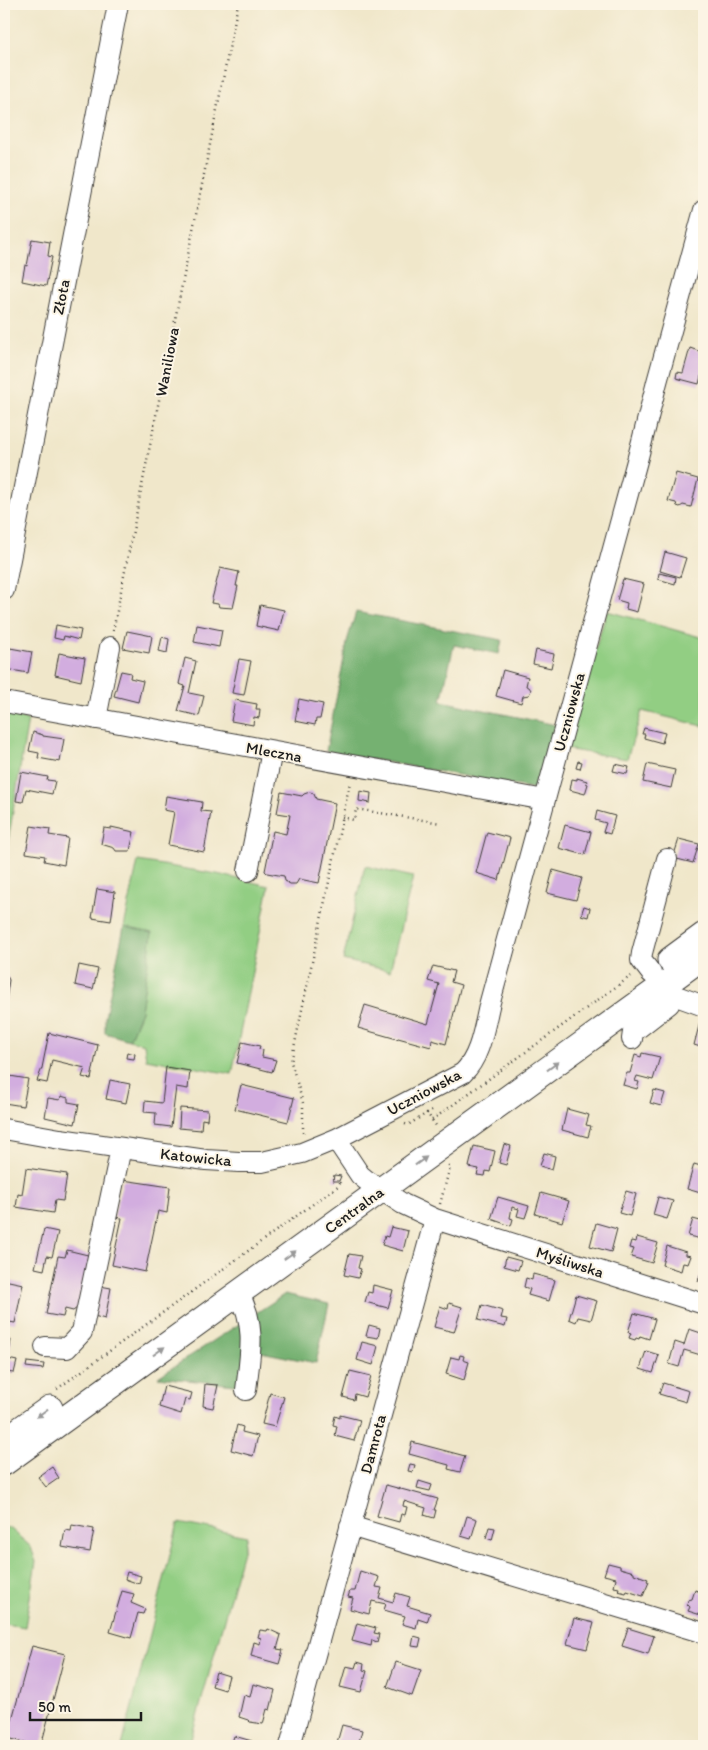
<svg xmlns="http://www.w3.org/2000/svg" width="708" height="1750" viewBox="0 0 708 1750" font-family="Itim,sans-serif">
<rect width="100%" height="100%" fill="#fcf5e5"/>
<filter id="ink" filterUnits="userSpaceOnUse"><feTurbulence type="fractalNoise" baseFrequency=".02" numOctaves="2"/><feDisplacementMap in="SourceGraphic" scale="10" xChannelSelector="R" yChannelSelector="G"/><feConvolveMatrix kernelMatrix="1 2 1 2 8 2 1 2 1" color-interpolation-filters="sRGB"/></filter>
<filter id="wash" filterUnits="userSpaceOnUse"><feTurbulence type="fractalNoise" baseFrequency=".0096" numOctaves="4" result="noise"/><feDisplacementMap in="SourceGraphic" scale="20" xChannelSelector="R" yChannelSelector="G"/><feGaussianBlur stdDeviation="1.12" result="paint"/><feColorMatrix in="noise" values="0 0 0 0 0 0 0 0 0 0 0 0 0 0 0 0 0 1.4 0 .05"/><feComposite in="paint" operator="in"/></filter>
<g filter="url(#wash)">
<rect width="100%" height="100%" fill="#f0e7ca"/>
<path fill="#92ce83" stroke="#577550" d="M607 611 704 638V721L703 726 642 711 627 759 565 749Z
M4 712 28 720 4 866Z
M138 861 217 874 269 886 232 1074 146 1059 144 1044 129 1040 141 1011 151 933 124 927Z
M365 866 413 877 390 971 343 960Z
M178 1523 247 1536 189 1746H122Z
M4 1527 11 1529 31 1547 36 1562 25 1627 4 1624Z"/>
<path fill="#75b171" stroke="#486646" d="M356 612 502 640 499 654 454 645 441 701 556 725 536 789 326 751 348 638Z
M124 927 152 933 141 1011 129 1040 105 1033V1017Z
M285 1294 329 1304 316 1363 251 1350 245 1386 158 1377Z"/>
<g id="blocks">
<path fill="#d2addf" d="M32 239 50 242 48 256 52 257 46 286 22 281 25 265 27 266Z
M690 348 704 353V377L701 376 699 384 676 378 677 372 683 373Z
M676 473 698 479 691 507 683 505 680 507 677 506 676 503 668 501Z
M665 552 686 558 680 577 660 571Z
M220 568 239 572 236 586H238L233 608 219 607 218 604 211 603Z
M659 573 676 577 675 584 658 579Z
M623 579 644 584 637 612 626 609 627 603 617 600Z
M260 605 284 610 279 631 256 626Z
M56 625 81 630 79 640 64 636 63 640 54 638Z
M197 625 222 630 219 647 194 642Z
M127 631 152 636 149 653 123 648Z
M162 637 169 639 167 653 159 651Z
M10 648 32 652 28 673 6 669Z
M536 650 554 654 551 668 533 664Z
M59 653 85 658 81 681 55 675Z
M185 658 196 661 189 693 204 696 199 716 178 711 185 686 179 684Z
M239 659 251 661 244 695 232 693Z
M503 670 528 677 526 686 529 687 531 690 529 695 523 696 521 703 496 696Z
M121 671 131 673 130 678 143 681 138 702 114 696Z
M299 699 323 704 320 719H316L315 725 295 721Z
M235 700 257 704 256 709H260L259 718 254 717 253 725 231 721Z
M644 728 665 733 662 743 644 738 645 734H642Z
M33 732 43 735V736L64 739 60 762 38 758 39 753 29 751Z
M578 761 582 762 580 769 576 768Z
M615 764 629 767 627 774 613 771Z
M647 764 675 770 671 788 643 782Z
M21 772 48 777 47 780 55 781 52 794 26 789 23 802 16 801Z
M577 778 587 781 586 783 588 784 585 794 570 790 572 779 577 780Z
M360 791 371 793 370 803 359 801Z
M281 792 302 796 304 794 310 792 314 794 316 799 335 803 319 883 299 879 296 884H290L285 881 284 876 267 873 265 871 273 831 286 834 290 815 277 813Z
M166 796 202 802 201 811 211 812 204 852 168 845 174 812 164 810Z
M597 811 615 816 610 834 603 832 606 823 595 820Z
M565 825 591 832 585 855 559 848Z
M31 826 50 829 49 835 68 838 64 865 44 861 45 856 26 853Z
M111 827 134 832 130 851H116L114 848 101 844 104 828 111 829Z
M487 832 510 838 499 880 476 873Z
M679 839 699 844 693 863 673 858Z
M553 870 582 878 576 900 547 893Z
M97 889 115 892 111 921 92 918Z
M584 906 590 908 588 917 581 915Z
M79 965 98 969 93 989 75 985Z
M433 966 454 971 451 982 461 985 446 1044 432 1040 431 1047 398 1038 397 1039 358 1028 365 1005 428 1024 439 984 428 981Z
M4 975 7 976 9 980 6 1000H4Z
M700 1022 704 1023V1048L694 1045Z
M49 1033 98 1045 91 1079 82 1077 85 1068 52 1060 47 1083 37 1081 42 1068Z
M242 1042 260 1046 259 1049 263 1050 262 1057 276 1060 272 1072 237 1063Z
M127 1052 135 1054 134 1059 126 1058Z
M642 1053 660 1057 653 1080 637 1076 635 1081 639 1082 637 1089 623 1085 626 1075 627 1073H630L635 1055 641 1057Z
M166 1067 190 1071 188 1089 176 1087 171 1127 155 1125 156 1113 144 1112 145 1101 162 1103Z
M4 1075 28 1079 23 1106 4 1103Z
M110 1080 130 1084 126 1103 106 1099Z
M241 1085 294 1098 288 1122 235 1109Z
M654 1090 665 1093 661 1106 650 1103Z
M61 1096 68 1098V1102L79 1104 75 1124 45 1117 48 1098 60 1100Z
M180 1108 208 1110 207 1120 202 1119 201 1130 179 1128Z
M567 1109 589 1115 586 1125 591 1126 588 1137 562 1130Z
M504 1144 511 1146 506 1165 499 1163Z
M474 1146 495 1151 490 1172 486 1171 485 1176 477 1175 479 1169 469 1167Z
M544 1153 555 1156 552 1170 540 1166Z
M694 1164 704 1167V1194L687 1189Z
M26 1168 67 1174 63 1201 55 1200 53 1213 16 1207 18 1194 22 1195Z
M334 1175 341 1176 339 1181H333Z
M123 1180 170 1187 167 1213 158 1211 145 1272 112 1265 122 1218 114 1217Z
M626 1191 636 1194 630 1216 619 1213Z
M541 1193 569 1201 562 1222 535 1214Z
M498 1197 529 1206 525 1218 517 1216 519 1209 512 1207 510 1218 513 1219 511 1226 491 1219Z
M658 1197 673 1201 667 1219 653 1215Z
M693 1219 704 1222 702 1239 688 1236Z
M596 1223 617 1229 611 1252 590 1246Z
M391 1227 408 1231 403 1251 382 1245 385 1236 388 1237Z
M44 1229 58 1232 52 1257 47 1256 44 1270 35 1268Z
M637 1237 658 1243 652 1263 631 1257 634 1249 629 1248 631 1241 636 1242Z
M667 1246 686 1252V1255L691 1256 688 1264 683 1263 681 1271 662 1265Z
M67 1250 92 1256 77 1308 73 1311 65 1309 63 1317 46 1314 58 1256 65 1257Z
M349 1254 361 1256 358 1268 361 1269 358 1278 344 1275Z
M506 1257 521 1261 518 1270 504 1266Z
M704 1263V1282L698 1281Z
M533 1274 555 1280 549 1301 528 1295 530 1289 524 1287 526 1278 532 1280Z
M4 1280 23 1284 15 1323 4 1321Z
M373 1285 393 1290 388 1308 365 1302 368 1292 372 1293Z
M100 1286 111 1288 105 1319 94 1316Z
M576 1295 597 1301 591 1320 578 1317 576 1322 569 1319Z
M449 1303 462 1307 454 1332 434 1327 440 1306 448 1309Z
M482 1305 503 1311 501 1318 507 1319 505 1327 478 1320Z
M634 1313 655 1319 649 1339 640 1336 639 1339 636 1338 635 1340 629 1338 631 1333 628 1332Z
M369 1325 380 1328 378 1338 366 1336Z
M689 1329 704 1334V1356L684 1350 679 1367 669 1364 675 1342 684 1345Z
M4 1339 11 1340 8 1359 17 1361 14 1373 4 1372Z
M362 1342 378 1346 373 1365 357 1360Z
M646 1351 659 1355 653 1373 640 1369Z
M460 1355 464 1356 463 1360 469 1362 464 1380 446 1374 451 1357 459 1359Z
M27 1362 44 1364 43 1369 26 1367Z
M350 1371 371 1376 365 1397 355 1394 354 1400 343 1397Z
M663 1383 689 1391 686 1402 659 1394Z
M205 1384 218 1385 213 1408 203 1406Z
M164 1386 192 1393 190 1400 185 1399 181 1414 159 1407Z
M270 1393 284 1397 275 1427 262 1424Z
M340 1415 360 1420 354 1441 335 1436 337 1426 333 1425 335 1416 340 1418Z
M237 1425 243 1427 242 1432 258 1436 253 1456 231 1450Z
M412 1442 465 1456 460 1472 448 1469 449 1465 409 1454Z
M410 1464 415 1465 413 1472 408 1471Z
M52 1467 59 1478 46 1487 38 1477Z
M419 1481 432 1485 430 1491 417 1488Z
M386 1485 438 1499 434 1510H436L434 1518 424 1515 426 1508 404 1501 403 1506 407 1507 405 1515 401 1514 399 1522 377 1516Z
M467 1516 477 1519 471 1539 461 1536Z
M72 1525 94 1529 90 1552 62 1547 65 1530 71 1531Z
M489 1527 495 1528 492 1540 486 1538Z
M608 1563 620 1566V1568L634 1572V1574L648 1579 647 1581 649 1582 643 1596 627 1591 626 1593 618 1591 619 1588 614 1587 616 1578 604 1575Z
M360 1571 379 1577 376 1587 382 1588 379 1598 393 1602 396 1593 410 1597 407 1606 430 1613 427 1622 418 1619 416 1628 402 1624 405 1616 384 1610 386 1604 372 1601 369 1614 350 1609 353 1598 348 1597 350 1591H355Z
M127 1572 141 1576 139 1584 125 1579Z
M704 1589V1616L688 1611 690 1607 687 1604 688 1600 692 1599 695 1590 701 1592Z
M122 1591 134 1594 131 1603 145 1609 143 1614 138 1613 131 1638 110 1632Z
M574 1618 594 1623 587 1649 567 1644Z
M357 1623 376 1628 374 1633 379 1634 377 1642 372 1640 371 1646 352 1641Z
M628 1628 654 1636 648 1654 622 1646Z
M268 1629 281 1635 277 1649 283 1650 279 1664 251 1656 254 1642 260 1644 261 1638 258 1637 260 1630 267 1631Z
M414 1636 421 1638 419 1647 412 1646Z
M32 1646 65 1654 41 1746 7 1738Z
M357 1662 364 1664 363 1670 367 1671 361 1692 340 1687 346 1666 355 1668Z
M396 1662 421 1670 412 1696 387 1687Z
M216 1672 229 1676 225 1690 212 1686Z
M253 1684 275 1690 270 1710 267 1709 263 1724 250 1722 248 1720 239 1717 244 1695 250 1697Z
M342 1725 362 1730 358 1746H336Z
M234 1736 252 1741 250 1746H231Z"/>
</g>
</g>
<g filter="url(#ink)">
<use href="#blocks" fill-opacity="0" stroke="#3c3a36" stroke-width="1"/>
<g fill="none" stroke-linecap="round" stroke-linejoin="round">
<g stroke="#3c3a36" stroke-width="22">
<path id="minor" d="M4 590 118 4
M4 702 545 800
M96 719 110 647
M248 871 272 751
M651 973 641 960 642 953 667 859
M662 986 668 993 704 1006
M632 1039 633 1032 669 1004 668 993
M4 1129 60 1139 206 1160 239 1162H262L302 1153 336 1139 463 1073C481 1056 484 1026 490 1002L638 457 657 382 704 210
M435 1219 704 1304
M238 1293C257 1323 250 1356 246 1390
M45 1347 67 1348 82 1332 121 1148
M350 1526 704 1633
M290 1746 435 1219 403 1204 366 1180 360 1175 336 1139"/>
</g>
<g stroke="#3c3a36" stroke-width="27">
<path id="major" d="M670 960 704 935
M4 1441 50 1408
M4 1463 704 956"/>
</g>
<path stroke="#3c3a36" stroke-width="2.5" stroke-dasharray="1 4" stroke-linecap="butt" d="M113 631 238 4
M342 817 354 820 356 809 441 823
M432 1110 427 1113 437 1127
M432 1120 631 976
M405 1124 408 1125 427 1113
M303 1133V1103L291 1062 350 782
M440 1204 450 1167 448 1164
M57 1389 338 1186 342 1179"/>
<use href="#minor" stroke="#fff" stroke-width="20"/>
<use href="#major" stroke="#fff" stroke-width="25"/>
</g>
<defs><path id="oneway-solid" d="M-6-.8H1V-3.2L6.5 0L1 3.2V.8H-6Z" transform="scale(1.25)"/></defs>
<g fill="#999">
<use href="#oneway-solid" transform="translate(553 1066) rotate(-36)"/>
<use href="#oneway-solid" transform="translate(421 1161) rotate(-36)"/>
<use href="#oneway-solid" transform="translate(290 1255) rotate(-35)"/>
<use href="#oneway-solid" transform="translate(159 1351) rotate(-36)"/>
<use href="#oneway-solid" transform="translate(42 1413) rotate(144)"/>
</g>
</g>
<g text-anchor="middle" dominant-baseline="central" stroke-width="4" stroke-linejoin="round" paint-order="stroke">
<g font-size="16" fill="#1c1c1c" stroke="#fcf5e5">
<text transform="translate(61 297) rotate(-79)">Złota</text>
<text transform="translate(167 362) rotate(-79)">Waniliowa</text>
<text transform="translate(569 712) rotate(-75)">Uczniowska</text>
<text transform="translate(274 752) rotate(10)">Mleczna</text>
<text transform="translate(424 1092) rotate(-28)">Uczniowska</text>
<text transform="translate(196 1157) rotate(6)">Katowicka</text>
<text transform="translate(354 1210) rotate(-36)">Centralna</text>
<text transform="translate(570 1262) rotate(18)">Myśliwska</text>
<text transform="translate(373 1444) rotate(-75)">Damrota</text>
</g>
</g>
<rect width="708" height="1750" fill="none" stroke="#fcf5e5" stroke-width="20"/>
<path d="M30 1712v8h111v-8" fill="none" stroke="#1c1c1c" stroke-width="2.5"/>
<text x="38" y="1712" font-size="15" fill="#1c1c1c" stroke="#fcf5e5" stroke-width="4" paint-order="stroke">50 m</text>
</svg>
